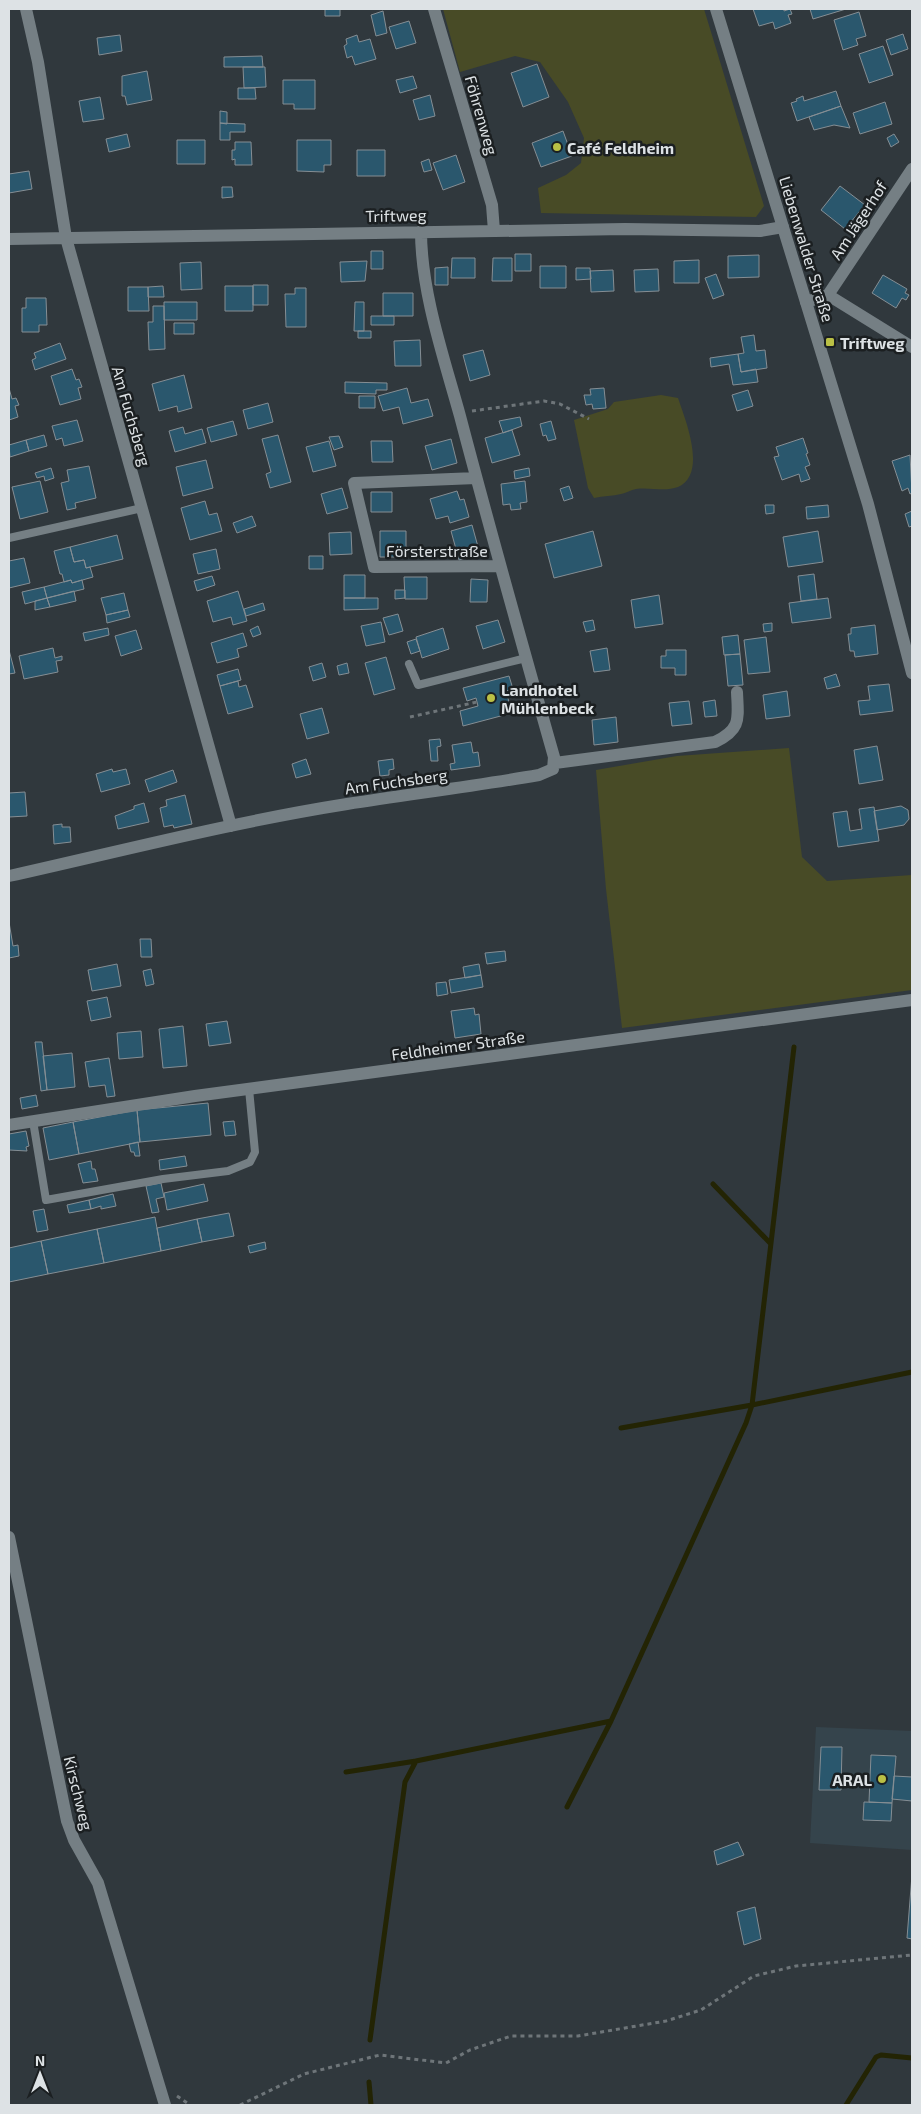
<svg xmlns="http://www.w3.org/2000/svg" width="921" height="2114" viewBox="0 0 921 2114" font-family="'Exo 2',sans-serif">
<rect width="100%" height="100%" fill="#30383d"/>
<path fill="#35444c" d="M816 1727 912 1731V1850L810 1843Z"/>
<path fill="#484b26" d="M443 9H704L764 206 756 217 541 213 538 188 566 175 581 163 584 138 568 102 540 62 515 56 460 72Z
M661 395 678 398C685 419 708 474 678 487 665 492 650 487 636 489 631 490 626 493 621 494 613 496 603 496 594 498L588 488 574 420 608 409 614 402Z
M789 748 802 857 827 881 912 875V990L622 1028 606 889 596 770 677 756Z"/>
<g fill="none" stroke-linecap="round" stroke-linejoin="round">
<path stroke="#232404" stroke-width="5" d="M713 1184 770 1243
M621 1428 752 1405 912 1372
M346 1772 416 1761
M567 1807 611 1721 746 1423 752 1405 794 1047
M370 2040 405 1782 416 1761 611 1721
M369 2082 371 2105
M846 2105 876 2057 881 2055 912 2058"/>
</g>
<path fill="#2a576d" stroke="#858e94" d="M325 9H340V16H325Z
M753 9H784V11L790 9 792 14 788 15 791 23 775 29 773 22 759 26Z
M810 9H846L813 19Z
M383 11 387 33 376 36 371 15Z
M859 12 866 36 856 39 858 45 843 50 834 20Z
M409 21 416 43 396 49 389 27Z
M903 34 908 49 891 55 886 40Z
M120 35 122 51 99 55 97 38Z
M357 35 359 42 370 39 376 59 355 65 352 56 347 58 344 46 347 44 346 39Z
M883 46 893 75 869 83 859 54Z
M262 56 263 67H224V57Z
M537 64 549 97 523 107 511 73Z
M243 67H265L266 87 244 88Z
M147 71 152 100 127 105 125 96H122V76Z
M413 76 417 88 400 93 396 80Z
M283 80H315V109H294V104H283Z
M238 88H255L256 99H238Z
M836 91 841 106 797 121 791 103 797 101 796 99 803 96 804 101Z
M430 95 435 116 419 120 413 100Z
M100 97 104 119 83 122 79 101Z
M885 102 892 124 860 134 853 113Z
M841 106 850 128 834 125 814 130 809 117Z
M220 111 227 112V124L220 123Z
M220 123 245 124V132H230V140H220Z
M563 131 572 156 541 167 532 143Z
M127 134 130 147 109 152 106 139Z
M894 134 899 142 891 147 887 138Z
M177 140H205V164H177Z
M297 140H331V165H324V172L297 171Z
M235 142H251L252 165H235V159L232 160V150H235Z
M357 150H385V176H357Z
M456 155 465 182 443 190 433 163Z
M429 159 432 170 424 172 421 162Z
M29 171 32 189 9 193V174Z
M840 186 865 205 845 229 821 210Z
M222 187H232L233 197 222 198Z
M371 251H383V269H371Z
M515 254H531V271H515Z
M759 255V277L728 278V256Z
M452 258H475V278H451Z
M493 258H512V281H492Z
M699 260V283H674V261Z
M367 261 365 281 341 282 340 262Z
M201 262 202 289 181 290 180 263Z
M540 266H566V288H540Z
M448 267V285H435V268Z
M576 268H590L591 279 576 280Z
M658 269 659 291 635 292 634 270Z
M613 270 614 291 591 292 590 271Z
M716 274 724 295 713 299 705 278Z
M883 275 907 289 905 293 909 295 906 300 902 298 896 308 872 293Z
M253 285H268V305H253Z
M163 286 164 297H148V287Z
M225 286H253V311H225Z
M128 287H148L149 311H128Z
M295 288H306V327H286L285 294H295Z
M383 293H413V316H383Z
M26 298H46L47 325H39V332H22V308H26Z
M164 302H197V320H164Z
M355 302H364V331H354Z
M153 306H164L165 349 149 350 148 322H153Z
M371 316H394V325H371Z
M174 323H194V334H174Z
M358 331H371V338H358Z
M754 335 756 351 765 350 767 368 741 372 738 354 744 353 741 337Z
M420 340 421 366H395L394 341Z
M60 343 66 359 35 370 32 360 36 358 34 353Z
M483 350 490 375 470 381 463 355Z
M738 354 741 372 756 369 758 382 733 385 729 364 711 367 710 358Z
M72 369 76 380 79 379 82 387 78 388 81 399 60 405 51 376Z
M184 375 192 408 178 412 177 406 159 411 152 384Z
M345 382 387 383V390H376V394L345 393Z
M9 388 12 399 16 398 19 405 15 406 18 417 9 420Z
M407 388 411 403 428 399 433 416 403 424 399 407 383 411 378 396Z
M604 388 606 408 593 409 592 404 586 405 584 395H591L590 389Z
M748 390 753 406 737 411 732 395Z
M359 396H375V408H359Z
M268 403 273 422 248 429 243 410Z
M520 417 522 426 503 433 499 421Z
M77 420 83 441 64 446 62 438 56 440 52 426Z
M233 421 237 435 211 442 207 428Z
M551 421 556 439 548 441 546 435 543 436 540 424Z
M183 427 185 434 202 429 206 443 175 452 169 431Z
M512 430 520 455 492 463 485 438Z
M44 435 47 446 29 451 26 440Z
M278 435 291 482 270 488 266 474 271 472 262 439Z
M339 436 343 447 334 450 329 437Z
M803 438 808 453 806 454 810 465 805 467 810 479 801 482 799 474 782 480 774 457 779 456 776 447Z
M451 439 457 463 432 470 425 446Z
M26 440 29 451 10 457 9 445Z
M329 441 336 466 313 472 306 447Z
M371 441H392L393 462H372Z
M910 455 912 493 910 494 908 488 902 491 892 461Z
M206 460 213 488 183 496 176 467Z
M89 466 96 498 75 503 76 508 67 510 61 483 69 481 67 470Z
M51 468 54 478 45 481 44 476 37 478 35 473Z
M529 468 530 476 515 479 514 471Z
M40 481 48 512 20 519 12 487Z
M525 481 527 502 520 503 521 509 511 510 510 504 503 505 501 484Z
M569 486 573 498 564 501 560 489Z
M342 488 348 508 327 514 321 494Z
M457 491 460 500 464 499 469 517 450 523 448 516 436 519 430 499Z
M371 492H392V512H371Z
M205 501 209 515 217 513 222 531 190 540 181 508Z
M765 505H774V513L766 514Z
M828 505 829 517 807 519 806 507Z
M912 511V526L909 527 905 514Z
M252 516 256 526 237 533 233 523Z
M472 525 480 554 459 560 451 531Z
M380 531H406V551H398V557H380Z
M593 531 602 566 554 578 545 544Z
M818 531 823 562 788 567 783 537Z
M351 532 352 554 330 555 329 533Z
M117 535 123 559 86 568 84 560 74 562 70 547Z
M70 547 74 562 84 560 86 568 90 567 93 577 72 583 71 580 64 582 62 574H60L54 551Z
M216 549 220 569 198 574 193 554Z
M309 556H323V569H309Z
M24 558 30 583 9 588V561Z
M814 574 817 599 801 601 798 576Z
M344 575H365V598H344Z
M212 576 215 585 197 591 194 581Z
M404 577H427V599H405Z
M471 579 488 580 487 602H470Z
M71 580 72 583 82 580 84 589 47 598 44 587Z
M44 587 47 598 25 604 22 592Z
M395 590H405V598L395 599Z
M74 591 76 601 50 607 47 598Z
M238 591 247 621 233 625 231 617 213 622 207 601Z
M124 593 128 610 106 615 101 598Z
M659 595 663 624 635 628 631 600Z
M47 598 50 607 35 610V601Z
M344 598H378V609L344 610Z
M828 598 831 618 792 623 789 603Z
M263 603 265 610 246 616 244 609Z
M128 610 130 617 107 623 106 615Z
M398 614 403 631 389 635 383 618Z
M498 620 505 642 483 649 476 626Z
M593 620 595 630 586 632 583 622Z
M381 622 385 642 366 646 361 626Z
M772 623V631L764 632 763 624Z
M875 625 878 654 855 657 854 651H850L848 634H851V628Z
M258 626 261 634 253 637 250 630Z
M108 628 109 635 85 641 83 633Z
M443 628 449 649 422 658 416 637Z
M136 630 142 649 121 656 115 636Z
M243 633 247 646 237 649 239 657 217 663 211 643Z
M738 635 740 654 724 655 722 637Z
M766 637 770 672 748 674 744 640Z
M416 639 420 651 411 654 407 642Z
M53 648 55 658 62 656V660L56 661 58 672 24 679 19 656Z
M607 648 610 670 594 672 590 651Z
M9 650 15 673 9 674Z
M666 650H686V675H675V668H661V656H666Z
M740 654 743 685 728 686 725 655Z
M386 657 395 689 374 695 365 663Z
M322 663 326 677 313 681 309 667Z
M347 663 349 673 339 675 337 666Z
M238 669 241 680 220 686 217 675Z
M836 674 840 686 827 689 824 678Z
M509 676 513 689 506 691 512 713 463 726 460 711 478 706 476 698 467 701 463 688Z
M238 681 239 687 246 685 253 707 228 714 220 686Z
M889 684 893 711 860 715 858 701 870 700 868 686Z
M787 691 790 716 766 719 763 695Z
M715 700 717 716 705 717 703 702Z
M689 701 692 724 672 726 669 703Z
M322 708 329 733 307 739 300 714Z
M616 717 618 742 594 745 592 720Z
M440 739 441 746 437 747 438 761H431L429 740Z
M471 742 473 753 478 752 480 766 451 770 450 764 455 763 452 745Z
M877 746 883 780 859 784 854 750Z
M306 759 311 774 296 778 292 764Z
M393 759 394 769 389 770V775L380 776 378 761Z
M112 769 113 772 126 769 130 784 101 792 96 774Z
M173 770 177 782 149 792 145 780Z
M25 792 27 816 9 817V793Z
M185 795 192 824 174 828 173 825 164 827 160 808 167 806 166 800Z
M144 803 149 822 118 829 115 816 134 809V806Z
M901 806 908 810 909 819 904 825 877 830 874 811Z
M874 807 879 841 838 847 833 813 847 811 850 831 862 829 859 809Z
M62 824V827H70L71 842 54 844 53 825Z
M9 922 13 946 18 945 19 956 9 958Z
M140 939H151L152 957H141Z
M505 951 506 961 487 964 485 953Z
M117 964 121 986 92 991 88 970Z
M479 964 481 975 465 978 463 967Z
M151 969 154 984 146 986 143 971Z
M481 975 483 987 451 993 449 980Z
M446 982 448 994 437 996 436 983Z
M107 997 111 1017 91 1021 87 1001Z
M474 1008 475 1015 479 1014 481 1034 455 1038 451 1011Z
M227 1021 231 1043 209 1046 206 1024Z
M183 1026 187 1066 163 1068 159 1029Z
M141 1031 143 1057 119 1059 117 1033Z
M35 1042H42L47 1090 41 1091Z
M72 1053 75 1087 47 1090 43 1056Z
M109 1058 115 1096 107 1097 105 1085 89 1087 85 1062Z
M36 1095 38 1106 22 1109 20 1098Z
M208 1103 211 1135 140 1142 137 1110Z
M137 1110 140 1142 79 1154 73 1122Z
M234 1121 236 1135 225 1136 223 1122Z
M73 1122 79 1154 49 1160 43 1128Z
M26 1131 29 1146 26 1147 27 1151 9 1150V1134Z
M138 1142 140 1156H135L134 1152H131L129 1144Z
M185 1156 187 1166 160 1170 159 1160Z
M91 1161 92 1169H95L98 1181 83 1183 78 1164Z
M161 1183 164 1197 156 1199 159 1212 152 1213 146 1186Z
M204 1184 208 1201 167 1210 164 1193Z
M113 1194 116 1206 101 1209V1206L91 1209 89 1200Z
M89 1200 91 1209 69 1213 67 1205Z
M44 1209 48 1230 37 1232 33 1211Z
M229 1213 234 1236 202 1242 197 1219Z
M155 1217 161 1251 104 1263 97 1229Z
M197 1219 202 1242 161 1251 157 1228Z
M97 1229 104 1263 48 1274 41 1241Z
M41 1241 48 1274 9 1282V1248Z
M265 1242 266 1249 250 1253 248 1246Z
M821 1747H842L841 1790H819Z
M871 1755 896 1756 892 1803 869 1802Z
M894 1776 912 1777V1801L892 1799Z
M864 1802 892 1803 891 1821 863 1820Z
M738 1842 744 1855 717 1865 714 1851Z
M912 1875V1939L907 1938Z
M755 1907 761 1939 744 1945 737 1912Z"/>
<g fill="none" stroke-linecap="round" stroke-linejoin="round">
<path stroke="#6e7579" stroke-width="3" stroke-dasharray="4 4" stroke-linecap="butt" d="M472 411 544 401 560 404 589 419
M508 696 522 693
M410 717 477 702
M177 2096 190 2105
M240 2105 304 2074 380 2055 446 2063 470 2050 511 2036H578L666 2021 701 2010 754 1976 796 1966 912 1955"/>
<path stroke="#757f84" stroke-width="8" d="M9 538 142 508
M409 664 418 685 526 658
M33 1121 46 1200 163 1179 228 1171 250 1162 255 1152 249 1089"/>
<path stroke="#757f84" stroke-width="12" d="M26 9 38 62 66 238 231 826
M434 9 492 205 494 231
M9 239 625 229 760 231 783 227
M828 295 912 347
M806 302 828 295 912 169
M476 478 354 483 374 567 500 566
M555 763 715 742C742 729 738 718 737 692
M9 876C121 851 233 822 347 804 411 794 475 786 539 775L553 769 554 757C522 644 490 530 460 416 444 358 421 292 421 231
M9 1125 195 1096 912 1000
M9 1537 67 1821 74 1840 98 1883 165 2105"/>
<path stroke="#757f84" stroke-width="12" d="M716 9 868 504 912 673"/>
</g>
<g fill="#bac045" stroke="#1b1f21" stroke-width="2">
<circle cx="557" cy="147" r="5"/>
<rect x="825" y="337" width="10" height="10" rx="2.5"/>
<circle cx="491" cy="698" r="5"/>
<circle cx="882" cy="1779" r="5"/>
</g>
<g text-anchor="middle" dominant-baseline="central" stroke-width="5" stroke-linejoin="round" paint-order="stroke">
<g font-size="16" fill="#dde2e5" stroke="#1b1f21">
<text transform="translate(482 115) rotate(74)">Föhrenweg</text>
<text transform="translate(396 215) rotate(-1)">Triftweg</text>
<text transform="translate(858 220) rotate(-57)">Am Jägerhof</text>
<text transform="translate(807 249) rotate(73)">Liebenwalder Straße</text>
<text transform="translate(132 416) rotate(74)">Am Fuchsberg</text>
<text x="437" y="550">Försterstraße</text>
<text transform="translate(396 781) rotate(-8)">Am Fuchsberg</text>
<text transform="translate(458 1045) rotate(-8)">Feldheimer Straße</text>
<text transform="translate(79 1793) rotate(76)">Kirschweg</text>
</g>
<g font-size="16" font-weight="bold" fill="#dde2e5" stroke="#1b1f21" text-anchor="start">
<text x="567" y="147">Café Feldheim</text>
<text x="840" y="342">Triftweg</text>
<text x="501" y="689">Landhotel<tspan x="501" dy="18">Mühlenbeck</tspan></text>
<text x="872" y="1779" text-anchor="end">ARAL</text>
</g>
</g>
<rect width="921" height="2114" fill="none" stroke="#dde2e5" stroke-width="20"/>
<g transform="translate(40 2074)" stroke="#1b1f21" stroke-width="4" paint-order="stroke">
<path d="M0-4L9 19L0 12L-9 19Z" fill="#dde2e5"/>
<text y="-8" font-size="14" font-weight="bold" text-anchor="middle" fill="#dde2e5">N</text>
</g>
</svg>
